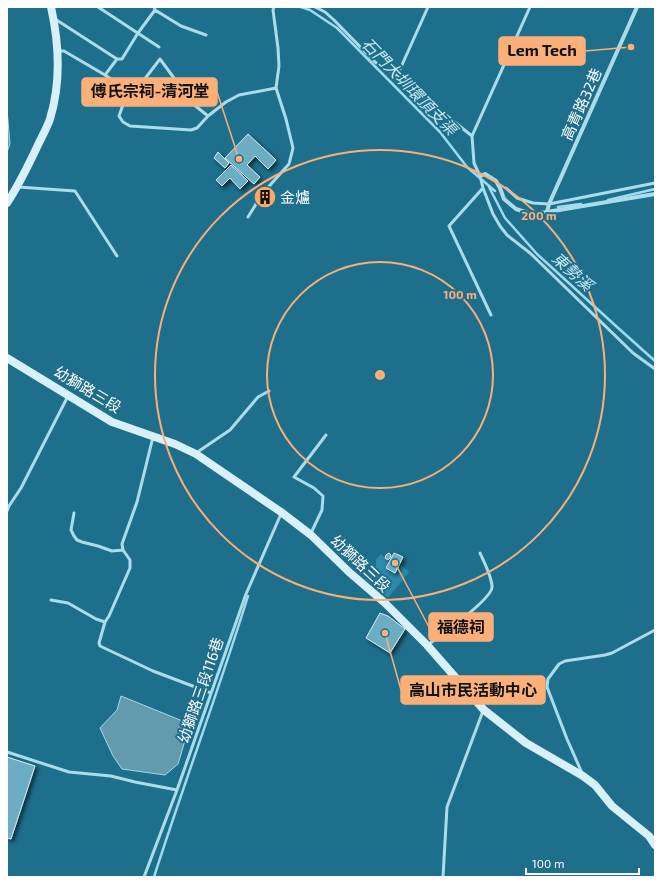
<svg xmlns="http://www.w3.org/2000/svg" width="662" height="884" viewBox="0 0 662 884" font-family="'Exo 2','Noto Sans TC',sans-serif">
<defs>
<filter id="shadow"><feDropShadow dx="2.5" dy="2.5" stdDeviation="2" flood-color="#0009"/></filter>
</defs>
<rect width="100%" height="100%" fill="#1e6f8c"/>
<path fill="#2f89a8" d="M381 554 388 562 385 568 395 573 400 564 409 572 388 598 365 579 376 566V559Z"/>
<path fill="#639aad" stroke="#9edbee" d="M7 109 10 144 7 152Z
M121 696 190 724 178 764 165 775 122 769 113 756 100 728 117 710Z"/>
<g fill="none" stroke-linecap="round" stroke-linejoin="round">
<path stroke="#9edbee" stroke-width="2.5" d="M301 7 310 10 337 28 440 132 467 167 495 191
M489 187 505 218 537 254 617 327 655 361
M608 200 655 189
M558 207 581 204
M154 877C184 783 219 690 248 596"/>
</g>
<path fill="#6dadc4" stroke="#d0eff9" filter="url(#shadow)" d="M248 134 276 160 268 169 255 156 247 165 260 177 254 184 225 158Z
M218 152 229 163 225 168 214 158Z
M231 165 248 181 240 189 230 178 222 186 216 180Z
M265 194 268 198 265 201 262 197Z
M389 553 391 555 390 558 388 560 385 558 386 555Z
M394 553 403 557 395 573 386 568Z
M380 613 388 616 405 629 390 653 366 638Z
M7 757 35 766 11 839 7 838Z"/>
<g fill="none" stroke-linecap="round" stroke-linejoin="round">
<path stroke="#abdcec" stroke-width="3" d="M98 7 159 47
M154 7 155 10 181 26 206 35
M315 7 325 12 334 20 375 62 397 76 472 136 530 7
M55 19 117 59
M59 51H64L105 75 123 87 129 88 119 116 123 122 130 126 191 130 197 128 208 116 226 102 239 95 276 88
M105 75 117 59H122L138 33 155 10
M397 76 428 7
M129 88 137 89 160 59 193 104 208 116
M472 136 474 163 480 176 483 188 493 214 500 226 507 235 530 253 633 353 655 369
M18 187 75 191 117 256
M483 188 449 226 491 315
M506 188 517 198 533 203 549 204 655 183
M248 217 263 193 289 164 293 148 286 119 276 88 279 66 278 48 273 10 274 7
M197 453 199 451 230 430 258 397 269 391
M7 511 9 506 21 488 68 396
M74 513 71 530 74 536 77 540 82 542 98 546 112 551 123 550
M311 533 322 510 323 496 314 488 294 477 326 435
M51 600 68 603 96 619 105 622 109 616 130 568V560L123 550 122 544 137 502 153 437
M105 622 99 643 100 646 153 671 211 693
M429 644C440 636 492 599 492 587 492 577 484 562 480 553
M7 752 69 772 111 776 135 782 177 790
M582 773 567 739 547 687 548 679 559 664 565 661 605 655 612 653 655 630
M144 877 177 790 246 594 281 514
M443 877 447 807 483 711"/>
<path stroke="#abdcec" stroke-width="4" d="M480 176 485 174 496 181 500 188 504 199 516 209 531 214 547 212 655 194
M547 212 549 204 637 7"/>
<path stroke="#d7f0f9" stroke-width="8" d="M7 203C19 185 28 166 37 147 41 138 47 128 50 119 61 83 59 43 51 7
M7 358 112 422 175 444 196 454 281 512 311 535 349 572 385 603 427 645 484 710 526 743 583 776 595 785 612 806 649 836 655 845"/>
</g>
<g fill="none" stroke="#fbaf79" stroke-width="2">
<circle cx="380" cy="375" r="113"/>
<circle cx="380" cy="375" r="225"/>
</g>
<defs>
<g id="building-disc" transform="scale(1.15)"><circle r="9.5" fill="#fba66a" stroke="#1e6f8c"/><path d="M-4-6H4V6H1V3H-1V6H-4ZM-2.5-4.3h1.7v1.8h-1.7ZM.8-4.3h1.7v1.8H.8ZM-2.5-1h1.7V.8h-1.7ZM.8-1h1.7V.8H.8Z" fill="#111"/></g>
</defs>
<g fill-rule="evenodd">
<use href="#building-disc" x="265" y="197"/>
</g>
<g text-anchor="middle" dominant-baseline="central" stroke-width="4" stroke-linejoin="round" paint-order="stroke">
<g font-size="15" fill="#fff" stroke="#1e6f8c">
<text transform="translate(581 104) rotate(-66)">高青路32巷</text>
<text transform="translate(88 389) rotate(31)">幼獅路三段</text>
<text transform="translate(361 563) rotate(43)">幼獅路三段</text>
<text transform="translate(200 690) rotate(-71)">幼獅路三段116巷</text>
</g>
<g font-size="15" fill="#fff" stroke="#1e6f8c" text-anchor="start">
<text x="280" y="197">金爐</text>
</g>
<g font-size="16" font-style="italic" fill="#c9ebf6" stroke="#1e6f8c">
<text transform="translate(410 86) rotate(46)">石門大圳環頂支渠</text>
<text transform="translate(573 271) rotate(42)">東勢溪</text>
</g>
</g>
<circle cx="380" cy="375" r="6" fill="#fbaf79" stroke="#1e6f8c" stroke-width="2"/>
<g font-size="12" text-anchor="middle" font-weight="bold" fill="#fbaf79" stroke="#1e6f8c" stroke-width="4" stroke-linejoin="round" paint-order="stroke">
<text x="539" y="220">200 m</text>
<text x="460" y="299">100 m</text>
</g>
<path fill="none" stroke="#fbaf79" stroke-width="1.5" d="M631 47L585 51M239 159L217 92M395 563L429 627M385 633L401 690"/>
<g fill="#fbaf79" stroke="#1e6f8c" stroke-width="1.5">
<circle cx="631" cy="47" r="4"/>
<circle cx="239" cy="159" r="4"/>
<circle cx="395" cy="563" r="4"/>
<circle cx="385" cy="633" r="4"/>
</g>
<g fill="#fbaf79" stroke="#fbaf79" stroke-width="1.5">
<rect x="499" y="37" width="86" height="28" rx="4"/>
<rect x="82" y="78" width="135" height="28" rx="4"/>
<rect x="429" y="613" width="64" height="28" rx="4"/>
<rect x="401" y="676" width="144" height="28" rx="4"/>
</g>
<g font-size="16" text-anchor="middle" font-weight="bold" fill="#111">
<text x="542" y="56">Lem Tech</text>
<text x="150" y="97">傅氏宗祠-清河堂</text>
<text x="461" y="633">福德祠</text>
<text x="473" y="696">高山市民活動中心</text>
</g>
<rect width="662" height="884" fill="none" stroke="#ffffff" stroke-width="16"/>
<path d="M526 868v6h113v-6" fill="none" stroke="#ffffff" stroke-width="2"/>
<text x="532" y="868" font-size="12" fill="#ffffff" stroke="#1e6f8c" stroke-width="3" paint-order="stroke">100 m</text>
</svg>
